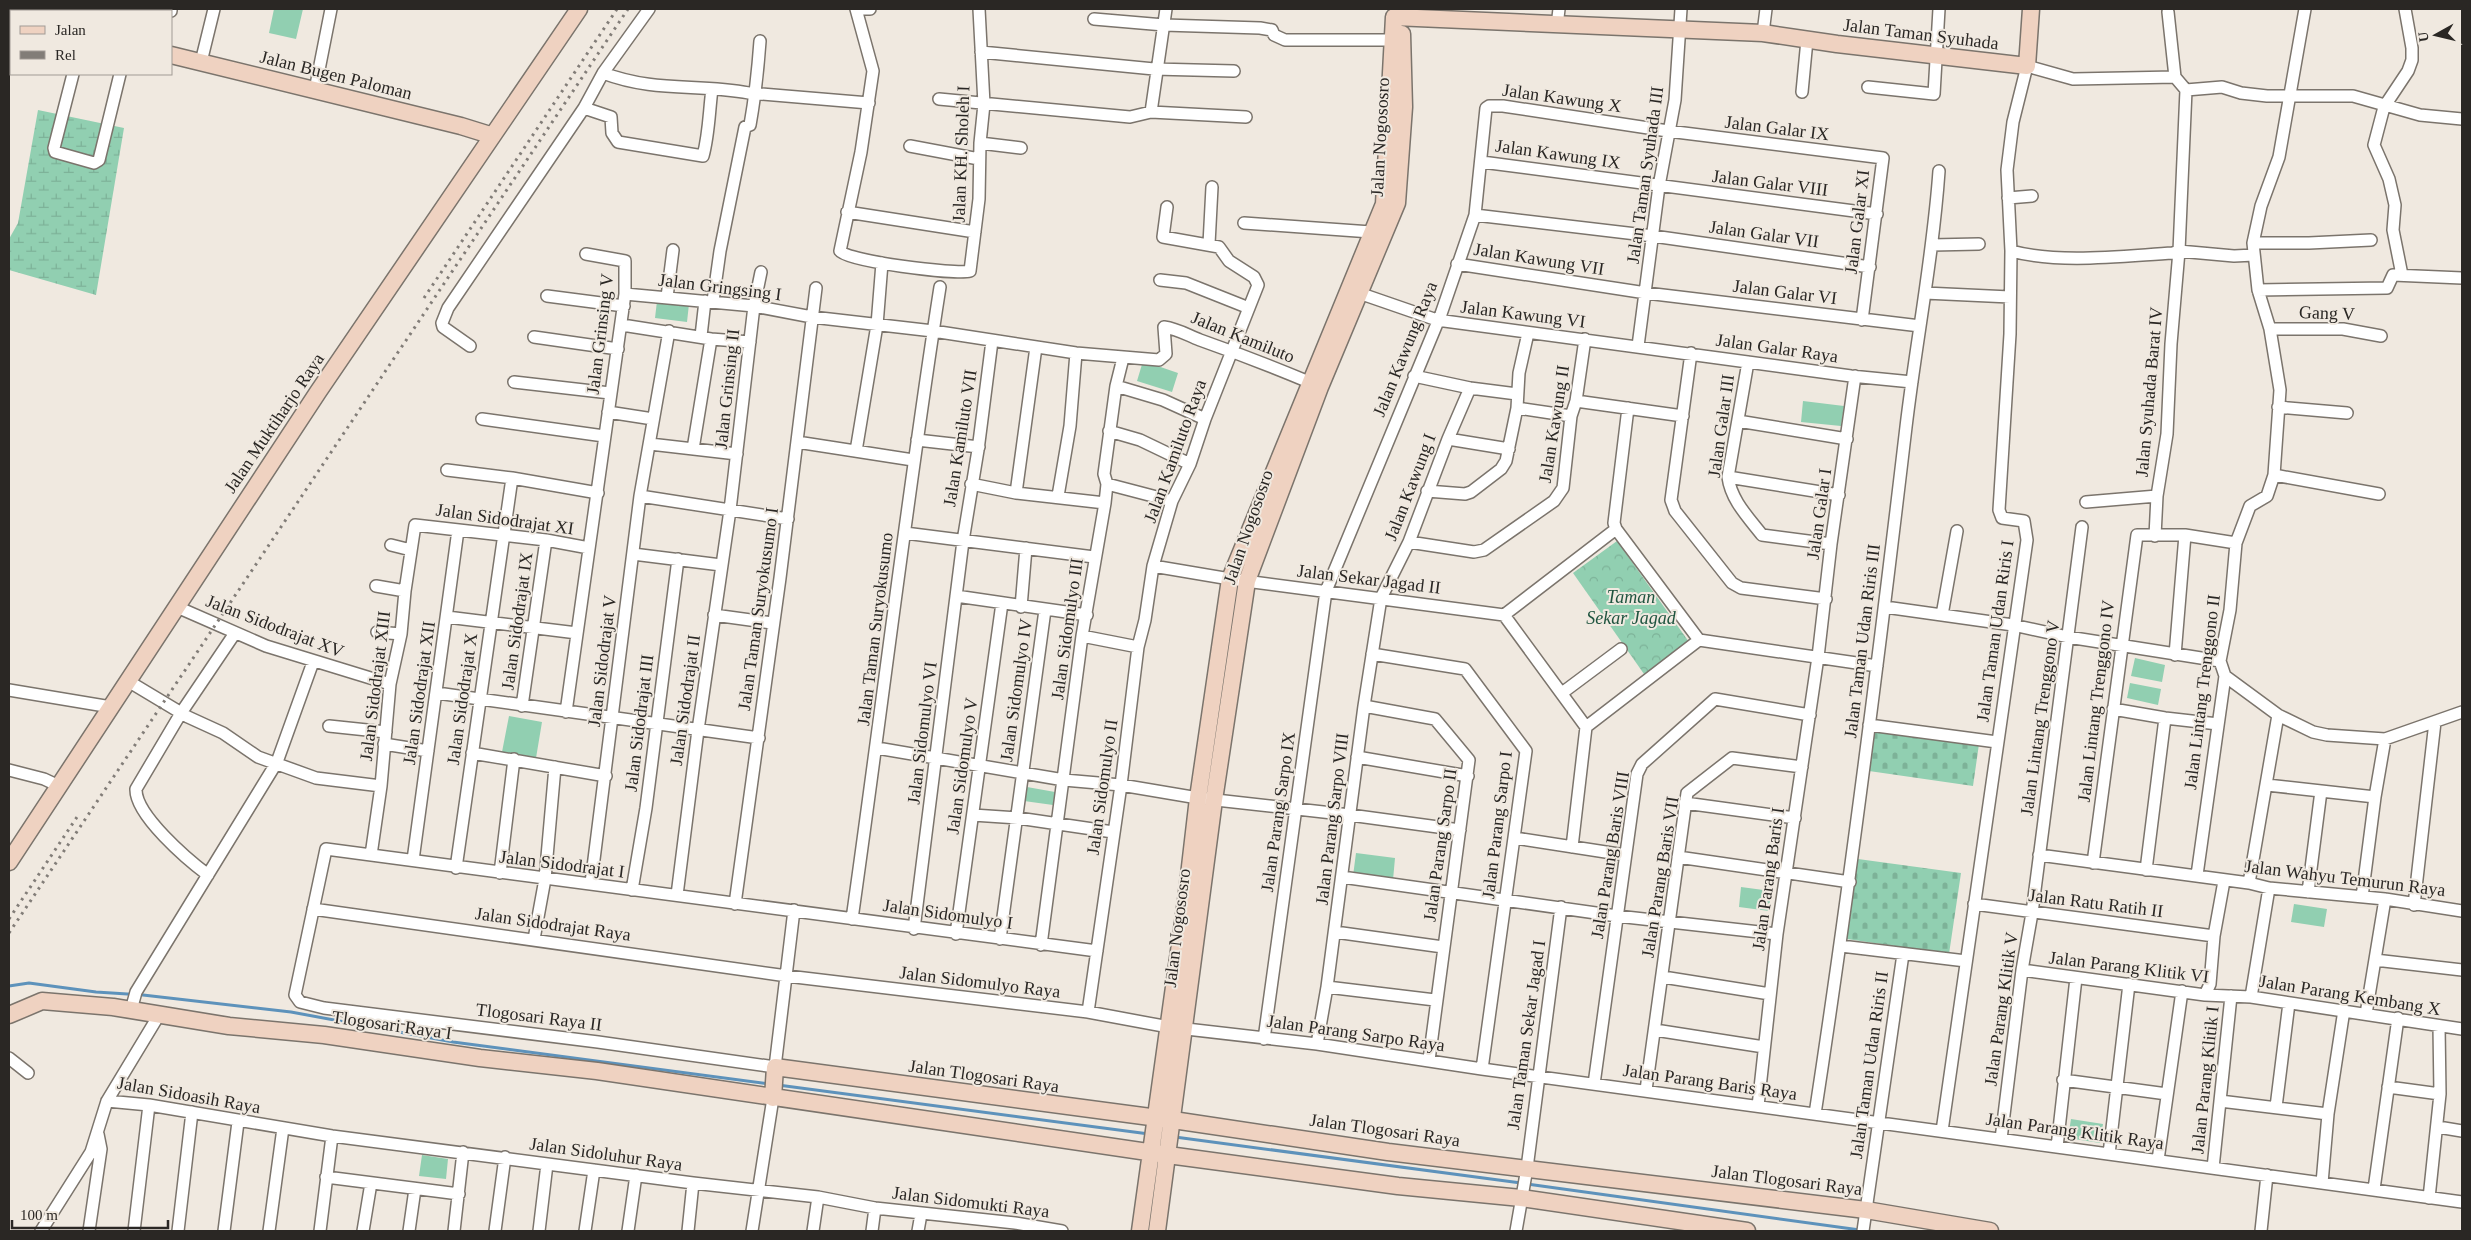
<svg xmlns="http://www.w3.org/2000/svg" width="2471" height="1240" viewBox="0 0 2471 1240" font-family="Georgia,serif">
<defs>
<pattern id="forest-crowns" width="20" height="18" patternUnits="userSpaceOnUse" patternTransform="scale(1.25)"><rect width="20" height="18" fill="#91cfb1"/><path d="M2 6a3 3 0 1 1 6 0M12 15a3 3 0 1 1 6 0" fill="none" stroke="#7db298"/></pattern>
<pattern id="wetland-marsh" width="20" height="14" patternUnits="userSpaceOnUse" patternTransform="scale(1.25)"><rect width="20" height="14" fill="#91cfb1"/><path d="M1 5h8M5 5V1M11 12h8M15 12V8" fill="none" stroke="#7db298"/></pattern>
<pattern id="cemetery-stones" width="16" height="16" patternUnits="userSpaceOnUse" patternTransform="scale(1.25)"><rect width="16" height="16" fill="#91cfb1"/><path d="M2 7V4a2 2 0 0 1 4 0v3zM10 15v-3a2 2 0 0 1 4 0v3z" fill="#7db298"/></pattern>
</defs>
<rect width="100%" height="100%" fill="#f0e9e0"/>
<path fill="url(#forest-crowns)" d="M1617 541 1689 642 1644 674 1573 573Z"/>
<path fill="url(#wetland-marsh)" d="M38 110 124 128 96 295 9 270V239L18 223Z"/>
<path fill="url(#cemetery-stones)" d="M1875 729 1979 744 1973 786 1869 771Z
M1858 859 1961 873 1949 954 1847 939Z"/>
<path fill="#91cfb1" d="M274 9H303L296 39 269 33Z
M657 301 689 304 687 322 655 318Z
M1143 361 1178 373 1172 392 1137 381Z
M1803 401 1844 406 1841 426 1801 422Z
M2135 658 2165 665 2162 682 2131 676Z
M2130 683 2161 689 2158 705 2127 698Z
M509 716 542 722 536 758 502 752Z
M1027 787 1055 792 1053 805 1024 801Z
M1356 853 1395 858 1393 880 1353 876Z
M1741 887 1771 891 1769 911 1739 907Z
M2294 904 2327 909 2324 927 2291 922Z
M2071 1119 2103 1124 2100 1143 2068 1138Z
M422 1155 448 1159 446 1179 419 1176Z"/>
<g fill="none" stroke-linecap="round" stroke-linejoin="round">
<path stroke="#5d92bb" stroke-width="3" d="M9 986 29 983 96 992 143 995 291 1012 453 1042 770 1084
M778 1085 1149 1134
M1175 1137 1521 1183
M1527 1184 1860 1230"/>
<g stroke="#7b746c" stroke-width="14">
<path id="street" d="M856 9 873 71 861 152 840 251C846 261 956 275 970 271L979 199 980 143 984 104 979 9
M862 9H870
M81 11V9
M128 11 129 9
M171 11V9
M1094 19 1164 25 1260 28 1272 30 1274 35 1285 40H1400
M1557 26 1559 9
M1763 33 1766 9
M981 52 1154 69 1234 71
M201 62 214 9
M603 73C656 93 698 83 749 93L869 103
M73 74 54 148 55 152 94 163 99 160 120 74
M1868 87 1934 94 1939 9
M315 90 331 9
M2186 90 2222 87 2241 93 2267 96H2353L2420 115 2462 119
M1802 92 1807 40
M939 99 1130 117 1151 112 1246 117
M584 108 611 117 612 133 618 142 703 156C709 134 709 112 712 89
M1151 112 1166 9
M980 143 1021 148
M910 146 979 159
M1482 162 1877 214
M2008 198 2032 196
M847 212 975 232
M1475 215 1653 236 1870 267
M1244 223 1371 232
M2253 243H2309L2371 240
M1209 244 1212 187
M1932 245 1979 244
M2011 251C2060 264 2122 256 2173 253L2179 251 2234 256 2254 255
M1457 264 1646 293 1920 326
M2402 275 2393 230 2395 205 2389 179 2374 145 2384 107 2408 71 2412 60V48L2405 9
M1160 280 1186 283 1249 308
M2258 290 2387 288 2393 275 2462 278
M1353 291 1437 320 1851 376 1912 382
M1925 293 2010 297
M625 294 754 306 812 317 933 331 1076 353 1159 360 1166 354 1164 327C1178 329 1187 335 1200 340 1237 353 1273 367 1309 382
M547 296 624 306
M667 297 673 250
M713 301 720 251 745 127 750 125C755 97 758 69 760 41
M622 325 711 339 750 342
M2270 329H2343L2381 336
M701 336 705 301
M534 337 618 349
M470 346 443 327 442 323 448 308 584 108 603 73 649 9
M1638 346 1659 186 1675 100 1681 9
M1691 353 1671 500 1675 511 1732 583 1741 588 1826 599
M1748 362 1728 477C1731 500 1748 517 1762 535L1831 544
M1414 376 1470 388 1517 394
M514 382 610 393
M1116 386 1163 400 1205 419
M1576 401 1683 416
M2278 407 2347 413
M1517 408 1571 416
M608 412 653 419
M482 419 604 436
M1738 421 1847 439
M1109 431 1140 440 1190 464
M1448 439 1509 449
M917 440 979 447
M797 442 913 460
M650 444 737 454
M693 449 711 339
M856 451 877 325 882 263
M447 470 512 478 598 493
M2274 475 2379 494
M1728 477 1839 495
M971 484 1016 493 1105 503
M1107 484 1172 501
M1427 491 1465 494 1471 492 1501 469 1506 461 1517 408 1519 373 1528 333
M1016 493 1036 347
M640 496 788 519
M1058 496 1070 426 1076 353
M2086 502 2157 496
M1616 529 1699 640 1586 727 1504 615Z
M1616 529 1614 523 1628 408
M905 533 1094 557
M2155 536 2157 496 2167 434 2171 344 2179 251 2186 90 2175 77 2168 12
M1409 542 1474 552 1484 550 1554 501 1563 488 1571 416 1576 401 1585 339
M391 545 411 550
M633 554 721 565
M1153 566 1230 579 1504 615
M376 586 405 591
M956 596 1087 615
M177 607 266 646 390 684
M1021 607 1026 548
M1885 607 2013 625 2068 637 2220 661
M714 615 772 623
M1942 615 1957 531
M447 617 577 633
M377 632 401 634
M1082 636 1138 647
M1699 640 1877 666
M1372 654 1465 669 1526 751 1482 1069
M2175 655 2185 535
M2225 676 2278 715 2313 732 2327 735 2385 739 2462 712
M128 681 188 717 223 733 258 757 316 778 381 786
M9 690 111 707
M437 693 759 738
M1562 693 1621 649
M522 706 546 540
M1364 706 1435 719 1469 760 1429 1060
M2113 709 2165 718 2218 724
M566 712 625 294V261L586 254
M1869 725 1997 742
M329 726 386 732
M384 744 428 751
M877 748 1064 780 1121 785 1198 798 1350 815 1460 830
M472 753 606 776
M1357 757 1468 776
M9 770 44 779 59 786
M2267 785 2375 797
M1685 803 1795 818
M973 815 1018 818 1113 832
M1515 838 1625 855
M1572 847 1586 727
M371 855 381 786 390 684 401 634 405 591 415 525 546 540 589 548
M2039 855 2249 883 2269 888 2385 899 2462 911
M1678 857 1850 882
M413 860 458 530
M2093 863 2137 535H2185L2236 543
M456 868 512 478
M2146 870 2165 718
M500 873 514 759
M208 875C188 860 135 815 136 789L181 713 235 633
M2197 875 2225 676 2220 661 2230 610 2236 543 2250 506 2267 496 2274 475 2280 390 2270 329 2258 290 2253 243 2261 206 2279 157 2305 9
M1342 877 1617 916 1777 934
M591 883 640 496 669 331
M2249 883 2278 715
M632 890 646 808 678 559
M2308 892 2321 791
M677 895 698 730 730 510 754 306 761 272
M2362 897 2375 797 2385 739
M735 904 780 578 816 288
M1974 904 2214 936
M2414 905 2435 722
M313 909 787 976 1088 1012 1169 1027 1317 1044 1482 1069 2462 1202
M794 910 775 1067 598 1042 324 1008 300 1002 295 995 326 849 1097 951
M852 919C882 708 907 497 940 287
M914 929 963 541 978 450 992 341
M1335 932 1443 947
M956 934 1002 603
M534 939 545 879 555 767
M1000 939 1045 610
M1041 945 1082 636 1105 503 1107 484 1104 474 1116 386 1123 358
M1841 946 1966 961
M2375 960 2462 970
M2022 970 2205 995 2251 997 2462 1029
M1663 977 1770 994
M1327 987 1435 1000
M2205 995 2210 984 2214 936 2224 881
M2251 997 2269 888
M131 1010 136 992 277 762 313 662
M1088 1012 1121 785 1138 647 1145 620 1153 566 1172 501 1190 464 1205 419 1258 285 1254 277 1229 261 1219 247 1163 237 1167 207
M2366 1014 2385 899
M1655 1030 1764 1047
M1264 1039 1326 591 1441 314 1475 215 1486 108 1489 106H1503L1668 131 1883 158 1862 320
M1317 1044 1327 987 1364 706 1381 598 1409 542 1448 439 1470 388
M9 1058 28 1073
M2063 1080 2167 1094
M1594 1084 1637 774 1642 764 1715 699 1810 715
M2388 1087 2440 1094
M1646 1090 1687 793 1732 758 1802 767
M107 1101 149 1105 332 1136 693 1183 818 1197 875 1208 1015 1223 1062 1231
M2220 1101 2328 1114
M1758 1106 1777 934 1818 657 1831 544 1855 376
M2276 1107 2289 1003
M1815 1114C1850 886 1879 656 1906 427 1916 342 1933 257 1939 171
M2438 1127 2462 1131
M1942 1131 2027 540 2024 521 2002 518 1999 510 2010 334 2011 251 2007 170 2013 122 2027 66 2073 79 2175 77
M2001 1139 2022 970 2032 913 2082 527
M2057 1147 2076 978
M2109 1154 2129 984
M2158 1160 2182 991
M2213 1168 2231 996
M326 1177 459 1194
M2322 1183 2328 1114 2344 1010
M2374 1189 2398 1018
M2429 1198 2440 1094 2439 1026
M41 1231 91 1152 107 1101 159 1015
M89 1231 101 1149 98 1134
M134 1231 149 1105
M178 1231 192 1112
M224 1231 238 1122
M269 1231 283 1128
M320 1231 332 1136
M363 1231 371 1183
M409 1231 415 1189
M454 1231 463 1152
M495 1231 505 1157
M539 1231 547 1164
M585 1231 594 1170
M628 1231 636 1175
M688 1231 693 1183
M752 1231 773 1098
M813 1231 818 1197
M872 1231 875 1208
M918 1231 921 1214
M1516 1231 1527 1168 1561 907
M1863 1231 1903 954
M2261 1231 2267 1175"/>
</g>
<g stroke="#7b746c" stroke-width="19">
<path id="secondary" d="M9 16 11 17
M171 55 461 126 490 135
M9 862 318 392 579 9
M9 1015 42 1001 113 1007 229 1026 324 1035 480 1058 597 1071 1168 1155 1398 1186 1521 1198 1747 1231
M773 1098 775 1067 1173 1120 1388 1152 1866 1210 1990 1231
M1140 1231 1186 901 1198 798 1230 579 1384 204 1394 17 1763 33 1837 44 2027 66 2031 9
M1157 1231 1214 800 1247 581 1320 387 1397 203 1404 107 1402 34"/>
</g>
<use href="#street" stroke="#fff" stroke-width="11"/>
<use href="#secondary" stroke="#efd2c1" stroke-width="16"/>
<path stroke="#827d78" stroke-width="3" stroke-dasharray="2.5 5" stroke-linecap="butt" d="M424 298 617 9
M9 919 77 817
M9 933 628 9"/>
</g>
<g text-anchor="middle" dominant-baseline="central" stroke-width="4" stroke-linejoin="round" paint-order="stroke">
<g font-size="18" fill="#2a2724" stroke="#f0e9e0">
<text transform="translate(1921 34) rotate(7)">Jalan Taman Syuhada</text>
<text transform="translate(336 75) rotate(14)">Jalan Bugen Paloman</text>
<text transform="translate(1562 98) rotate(8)">Jalan Kawung X</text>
<text transform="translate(1777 128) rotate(7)">Jalan Galar IX</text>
<text transform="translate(1380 137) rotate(-87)">Jalan Nogososro</text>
<text transform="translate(961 154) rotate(-88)">Jalan KH. Sholeh I</text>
<text transform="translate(1558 154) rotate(8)">Jalan Kawung IX</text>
<text transform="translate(1645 175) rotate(-82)">Jalan Taman Syuhada III</text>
<text transform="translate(1770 183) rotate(7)">Jalan Galar VIII</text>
<text transform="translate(1857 222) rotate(-83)">Jalan Galar XI</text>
<text transform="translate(1764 234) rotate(8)">Jalan Galar VII</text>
<text transform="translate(1539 259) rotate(9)">Jalan Kawung VII</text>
<text transform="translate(720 287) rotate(7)">Jalan Gringsing I</text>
<text transform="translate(1785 292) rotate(7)">Jalan Galar VI</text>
<text transform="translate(2327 313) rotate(2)">Gang V</text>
<text transform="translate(1523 314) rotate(7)">Jalan Kawung VI</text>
<text transform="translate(600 334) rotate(-83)">Jalan Grinsing V</text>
<text transform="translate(1243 337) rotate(22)">Jalan Kamiluto</text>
<text transform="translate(1777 348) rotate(8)">Jalan Galar Raya</text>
<text transform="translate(1405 349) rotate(-68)">Jalan Kawung Raya</text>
<text transform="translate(727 389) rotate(-84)">Jalan Grinsing II</text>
<text transform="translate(2149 392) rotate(-85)">Jalan Syuhada Barat IV</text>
<text transform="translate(274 423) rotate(-56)">Jalan Muktiharjo Raya</text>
<text transform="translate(1554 424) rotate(-81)">Jalan Kawung II</text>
<text transform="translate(1721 426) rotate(-82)">Jalan Galar III</text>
<text transform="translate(960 438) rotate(-81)">Jalan Kamiluto VII</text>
<text transform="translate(1175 451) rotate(-70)">Jalan Kamiluto Raya</text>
<text transform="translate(1410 487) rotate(-69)">Jalan Kawung I</text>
<text transform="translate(1819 514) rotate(-82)">Jalan Galar I</text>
<text transform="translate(505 519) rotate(8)">Jalan Sidodrajat XI</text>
<text transform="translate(1248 527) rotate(-71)">Jalan Nogososro</text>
<text transform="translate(1369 579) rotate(7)">Jalan Sekar Jagad II</text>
<text transform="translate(758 609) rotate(-82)">Jalan Taman Suryokusumo I</text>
<text transform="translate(517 621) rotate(-82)">Jalan Sidodrajat IX</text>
<text transform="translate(275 626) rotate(21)">Jalan Sidodrajat XV</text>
<text transform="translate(875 629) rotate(-83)">Jalan Taman Suryokusumo</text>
<text transform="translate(1067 629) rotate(-82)">Jalan Sidomulyo III</text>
<text transform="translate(1995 631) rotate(-82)">Jalan Taman Udan Riris I</text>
<text transform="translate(1862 641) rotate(-83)">Jalan Taman Udan Riris III</text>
<text transform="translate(602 661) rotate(-83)">Jalan Sidodrajat V</text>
<text transform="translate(375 686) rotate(-83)">Jalan Sidodrajat XIII</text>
<text transform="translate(1016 690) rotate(-82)">Jalan Sidomulyo IV</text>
<text transform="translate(2202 692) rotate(-83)">Jalan Lintang Trenggono II</text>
<text transform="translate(419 693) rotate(-82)">Jalan Sidodrajat XII</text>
<text transform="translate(462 699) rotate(-82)">Jalan Sidodrajat X</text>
<text transform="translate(685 700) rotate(-82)">Jalan Sidodrajat II</text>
<text transform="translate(2096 701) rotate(-83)">Jalan Lintang Trenggono IV</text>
<text transform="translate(2040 718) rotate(-82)">Jalan Lintang Trenggono V</text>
<text transform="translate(639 723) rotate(-83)">Jalan Sidodrajat III</text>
<text transform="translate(922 733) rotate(-83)">Jalan Sidomulyo VI</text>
<text transform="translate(962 766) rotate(-82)">Jalan Sidomulyo V</text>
<text transform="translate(1102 787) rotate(-82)">Jalan Sidomulyo II</text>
<text transform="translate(1278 812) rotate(-82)">Jalan Parang Sarpo IX</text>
<text transform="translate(1332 819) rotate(-83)">Jalan Parang Sarpo VIII</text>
<text transform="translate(1497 825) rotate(-83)">Jalan Parang Sarpo I</text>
<text transform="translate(1440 845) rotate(-82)">Jalan Parang Sarpo II</text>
<text transform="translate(1610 855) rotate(-81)">Jalan Parang Baris VIII</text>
<text transform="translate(562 864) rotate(7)">Jalan Sidodrajat I</text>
<text transform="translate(1660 877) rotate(-81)">Jalan Parang Baris VII</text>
<text transform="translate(2345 878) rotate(7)">Jalan Wahyu Temurun Raya</text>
<text transform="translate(1768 879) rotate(-82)">Jalan Parang Baris I</text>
<text transform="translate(2096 903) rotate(7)">Jalan Ratu Ratih II</text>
<text transform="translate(948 914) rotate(8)">Jalan Sidomulyo I</text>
<text transform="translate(553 924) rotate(8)">Jalan Sidodrajat Raya</text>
<text transform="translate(1177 928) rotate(-83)">Jalan Nogososro</text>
<text transform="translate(2129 967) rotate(7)">Jalan Parang Klitik VI</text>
<text transform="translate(980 982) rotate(7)">Jalan Sidomulyo Raya</text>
<text transform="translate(2350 995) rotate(9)">Jalan Parang Kembang X</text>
<text transform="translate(2001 1009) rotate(-82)">Jalan Parang Klitik V</text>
<text transform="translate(539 1017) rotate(7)">Tlogosari Raya II</text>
<text transform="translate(392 1025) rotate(8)">Tlogosari Raya I</text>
<text transform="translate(1356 1033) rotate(8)">Jalan Parang Sarpo Raya</text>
<text transform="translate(1526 1035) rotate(-82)">Jalan Taman Sekar Jagad I</text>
<text transform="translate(1869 1065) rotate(-82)">Jalan Taman Udan Riris II</text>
<text transform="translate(984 1076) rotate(8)">Jalan Tlogosari Raya</text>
<text transform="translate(2205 1080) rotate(-84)">Jalan Parang Klitik I</text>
<text transform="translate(1710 1082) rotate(8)">Jalan Parang Baris Raya</text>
<text transform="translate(189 1095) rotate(10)">Jalan Sidoasih Raya</text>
<text transform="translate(1385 1130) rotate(8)">Jalan Tlogosari Raya</text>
<text transform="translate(2075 1131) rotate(8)">Jalan Parang Klitik Raya</text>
<text transform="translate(606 1154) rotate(8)">Jalan Sidoluhur Raya</text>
<text transform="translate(1787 1180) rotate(7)">Jalan Tlogosari Raya</text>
<text transform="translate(971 1202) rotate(7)">Jalan Sidomukti Raya</text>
</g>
<g font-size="18" font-style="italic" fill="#1f543f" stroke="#f0e9e0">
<text x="1631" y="597">Taman<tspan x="1631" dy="21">Sekar Jagad</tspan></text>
</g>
</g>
<rect width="2471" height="1240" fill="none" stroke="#2a2724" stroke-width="20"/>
<rect x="10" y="10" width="162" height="65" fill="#f0e9e0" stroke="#a19b95"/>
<rect x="20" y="26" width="25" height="8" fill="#efd2c1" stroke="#a19b95"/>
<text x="55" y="35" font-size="15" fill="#2a2724">Jalan</text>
<rect x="20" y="51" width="25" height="8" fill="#827d78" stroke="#a19b95"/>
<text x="55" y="60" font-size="15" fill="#2a2724">Rel</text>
<g transform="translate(2436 35) rotate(262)" stroke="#f0e9e0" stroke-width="4" paint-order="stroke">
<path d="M0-4L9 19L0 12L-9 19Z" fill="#2a2724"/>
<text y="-8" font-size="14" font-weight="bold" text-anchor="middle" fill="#2a2724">U</text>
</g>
<path d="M12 1220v8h156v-8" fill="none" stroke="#2a2724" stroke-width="2.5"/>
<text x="20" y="1220" font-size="15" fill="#2a2724" stroke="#f0e9e0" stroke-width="4" paint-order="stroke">100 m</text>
</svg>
